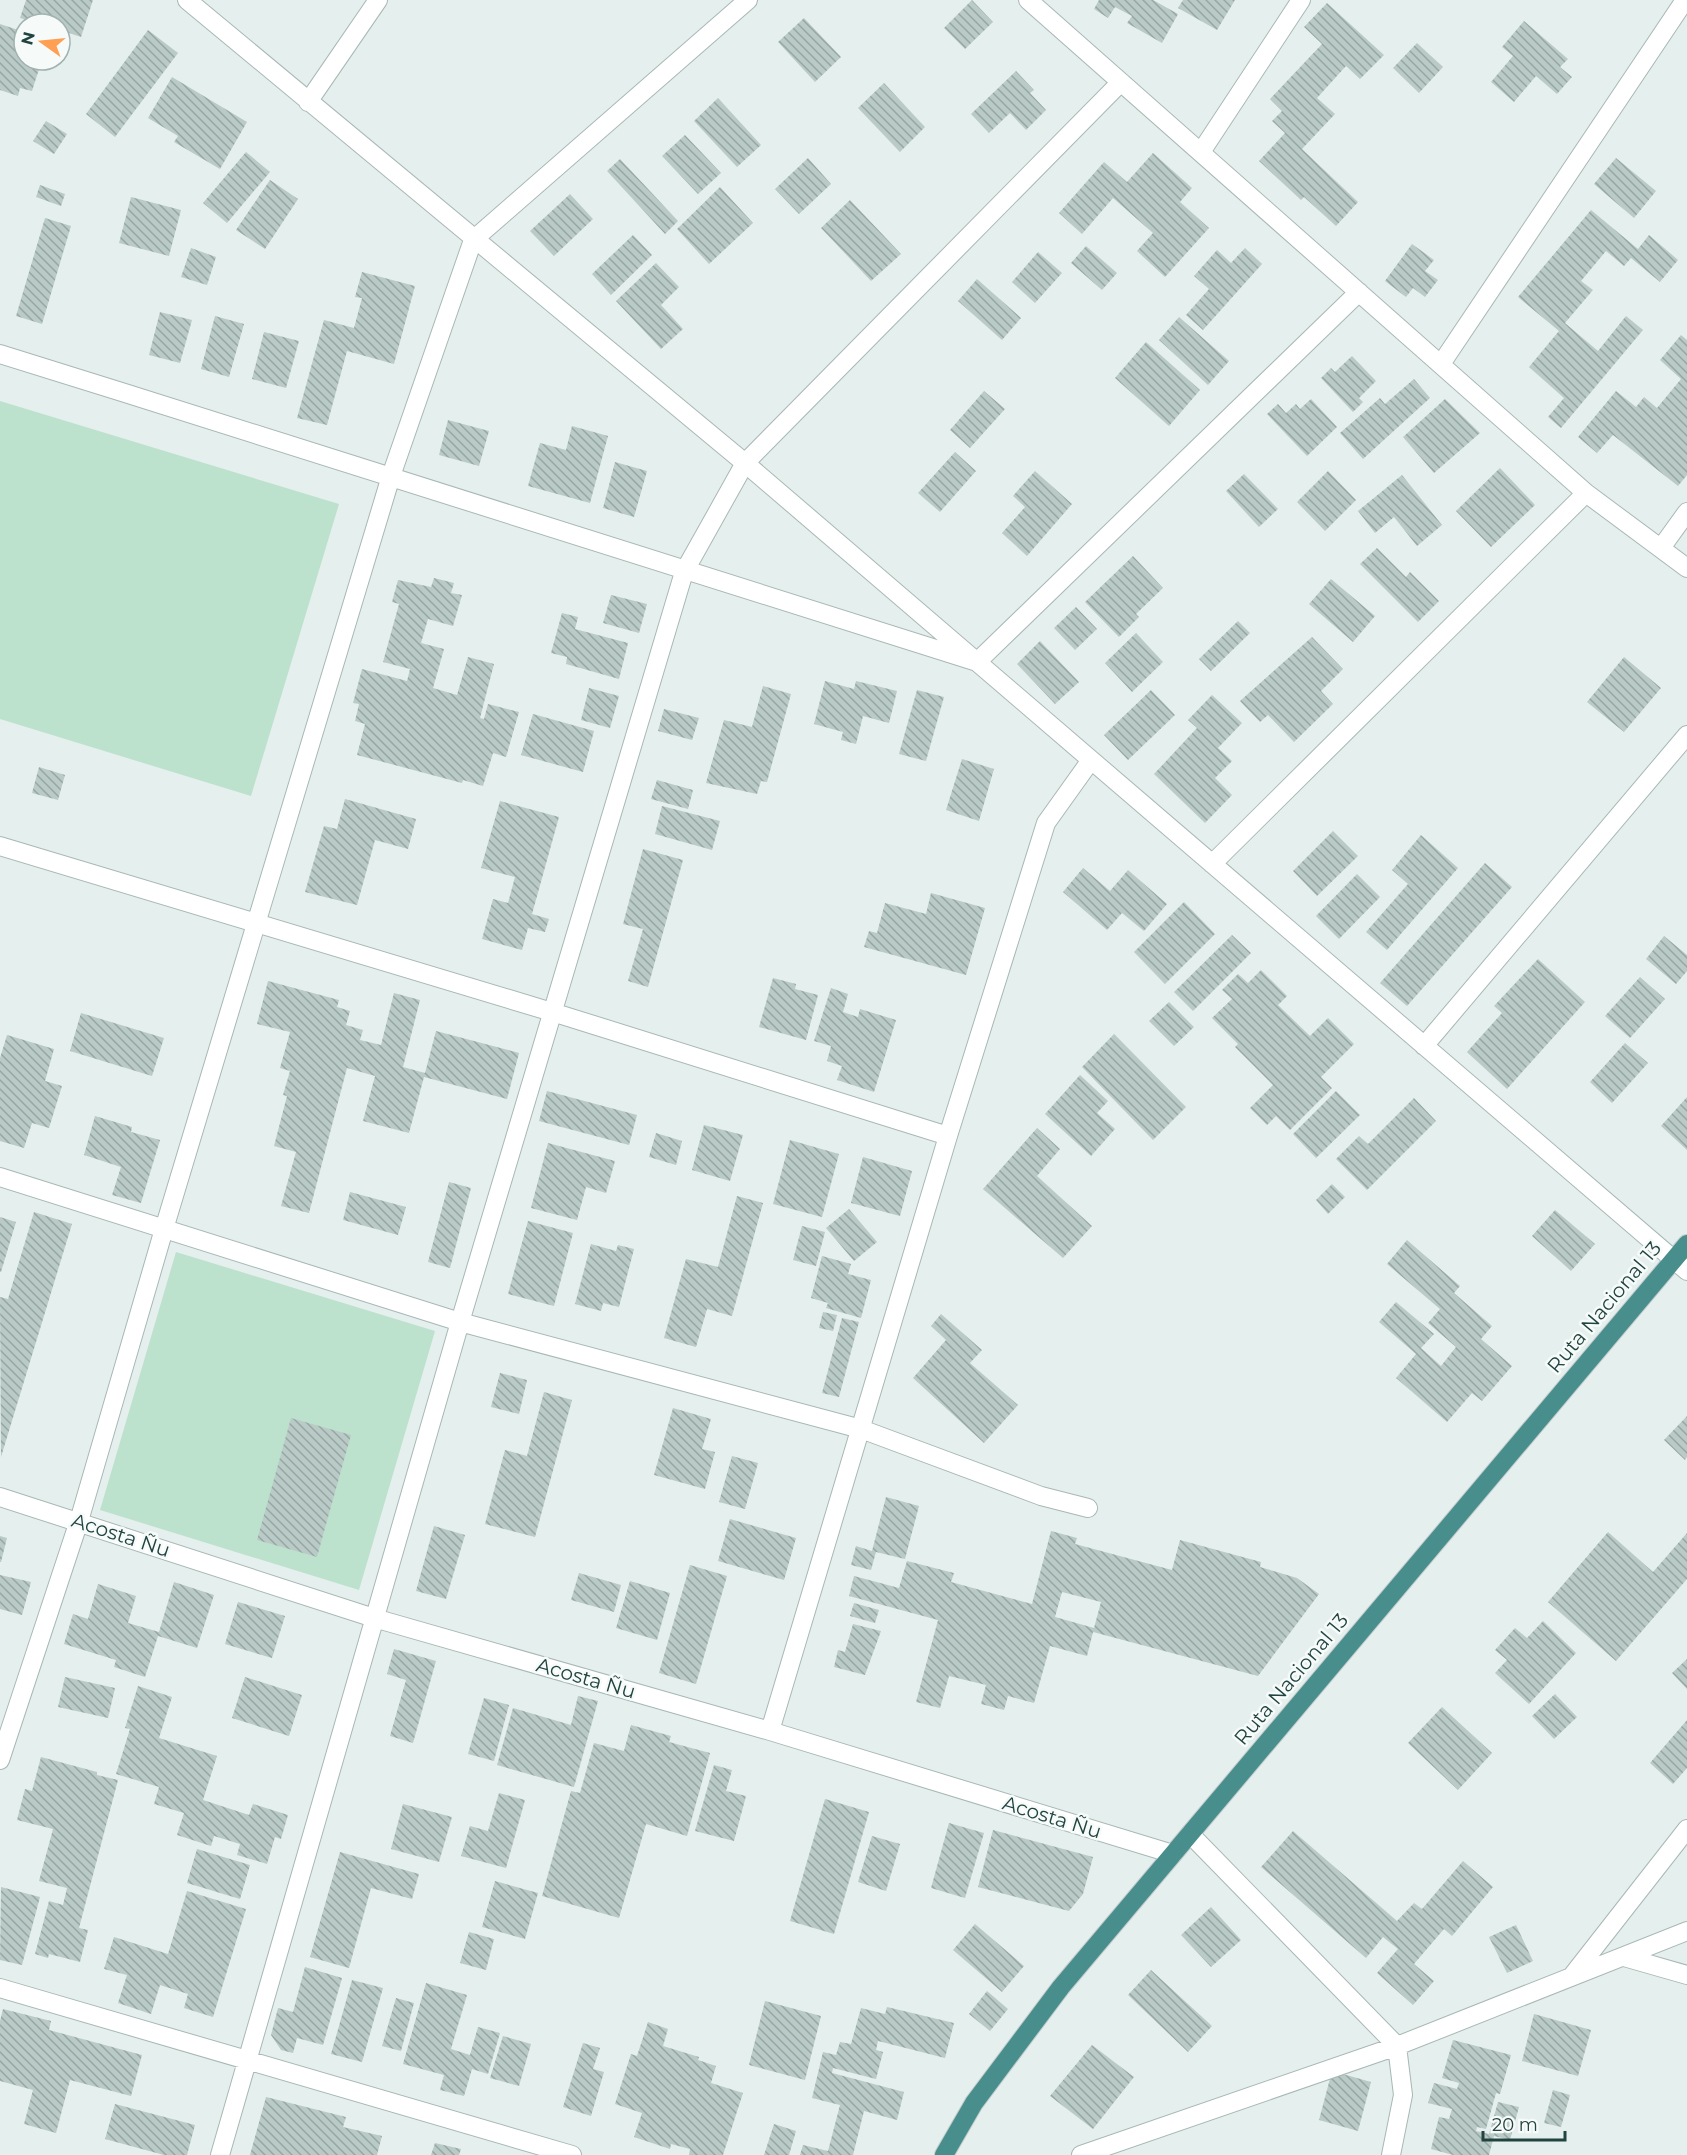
<svg xmlns="http://www.w3.org/2000/svg" width="1687" height="2155" viewBox="0 0 1687 2155" font-family="Montserrat,sans-serif">
<defs>
<pattern id="building-back-hatch" width="6" height="6" patternUnits="userSpaceOnUse" patternTransform="scale(1.5)"><rect width="6" height="6" fill="#bacbc7"/><path d="M-1 5l2 2M0 0l6 6M5-1l2 2" fill="none" stroke="#97a6a3"/></pattern>
</defs>
<rect width="100%" height="100%" fill="#e5efed"/>
<path fill="#bce2ce" d="M0 401 339 504 251 796 0 719Z
M176 1252 435 1331 359 1590 100 1510Z"/>
<path fill="url(#building-back-hatch)" fill-rule="evenodd" d="M26 0H93L81 37 60 30V24H40L20 18Z
M972 0 993 22 965 49 944 28Z
M1099 0H1153L1178 14 1162 43 1127 23 1132 16 1115 7 1108 18 1094 9Z
M1183 0H1235L1217 30 1178 8Z
M1327 3 1384 55 1360 79 1346 66 1317 98 1335 114 1302 149 1358 202 1336 226 1304 197 1301 200 1259 161 1285 133 1272 121 1282 111 1270 99 1322 44 1304 27Z
M804 18 841 57 815 82 778 42Z
M1524 21 1568 59 1560 67 1572 77 1557 94 1536 76 1514 102 1491 82 1513 56 1502 47Z
M0 24 24 32V60H42L32 91 20 88 18 96 0 90Z
M148 30 178 53 115 137 86 114Z
M1417 43 1443 67 1419 93 1393 68Z
M1016 71 1034 90 1030 93 1046 110 1026 130 1010 113 989 133 971 114Z
M172 77 247 122 220 169 174 142 178 136 148 118Z
M884 83 925 127 900 152 858 108Z
M718 98 761 145 737 167 694 121Z
M46 121 67 134 54 154 33 141Z
M685 135 721 173 698 194 662 156Z
M246 152 270 172 227 223 203 203Z
M1153 153 1192 188 1180 202 1209 228 1165 277 1137 251 1153 233 1113 198 1082 234 1059 213 1104 162 1127 182Z
M808 158 831 184 799 214 775 189Z
M1616 158 1656 191 1634 218 1594 184Z
M620 159 678 221 665 234 607 171Z
M270 180 298 199 265 249 236 230Z
M40 185 65 194 61 206 36 197Z
M720 187 753 223 709 264 677 229Z
M570 194 593 219 554 256 530 231Z
M131 197 181 210 169 256 119 243Z
M850 200 901 254 871 281 821 228Z
M1591 210 1638 249 1649 235 1678 260 1660 282 1631 258 1624 266 1606 251 1581 281 1593 290 1565 323 1598 351 1626 316 1643 330 1561 428 1548 417 1564 398 1529 367 1559 331 1518 297Z
M45 218 71 226 42 324 16 316Z
M633 235 652 255 611 295 592 274Z
M1412 244 1434 260 1425 271 1438 280 1425 297 1413 288 1406 297 1385 281Z
M1086 246 1117 273 1102 290 1071 263Z
M191 248 216 257 207 285 181 277Z
M1245 248 1262 264 1203 330 1186 315 1209 289 1194 276 1217 250 1231 263Z
M1038 252 1062 273 1035 303 1012 282Z
M656 263 679 287 661 305 683 329 661 349 616 301Z
M362 272 415 286 394 364 347 351 327 425 297 418 324 320 354 328 362 298 355 297Z
M977 279 1021 318 1002 340 958 301Z
M160 312 192 320 180 363 149 355Z
M215 316 244 324 229 377 201 369Z
M1179 317 1229 361 1208 385 1159 340Z
M264 332 299 341 286 388 252 379Z
M1681 335 1687 340V475L1678 486 1613 435 1597 453 1578 437 1616 391 1636 407 1644 397 1657 408 1681 379 1660 360Z
M1146 342 1200 390 1169 426 1115 378Z
M1352 356 1376 381 1359 398 1363 402 1353 412 1321 378 1331 368 1335 372Z
M1414 379 1430 398 1363 459 1340 433 1380 398 1385 404Z
M984 391 1005 409 970 448 950 430Z
M1311 399 1337 427 1307 456 1267 414 1278 404 1286 413 1296 404 1300 409Z
M1445 399 1480 433 1434 473 1403 437Z
M448 420 489 431 479 466 439 455Z
M572 426 608 436 590 503 528 486 540 443 566 450Z
M955 452 976 471 940 512 918 493Z
M615 462 647 471 634 517 603 508Z
M1500 468 1535 505 1491 547 1456 511Z
M1035 471 1072 504 1027 556 1002 533 1025 507 1013 496Z
M1328 471 1356 500 1325 531 1297 502Z
M1244 474 1278 509 1259 527 1226 491Z
M1402 475 1442 525 1417 546 1394 517 1375 533 1358 511Z
M1377 548 1406 577 1410 572 1439 601 1418 622 1360 564Z
M1133 556 1163 588 1136 614 1139 617 1119 637 1085 602Z
M434 578 454 583 451 593 462 595 453 626 428 619 421 643 444 649 433 688 457 695 468 657 494 664 480 718 484 719 488 704 519 712 506 757 493 753 483 786 463 780 462 783 357 755 365 724 355 721 359 704 353 703 362 669 407 681 410 669 383 662 399 604 392 602 398 580 431 587Z
M1331 579 1375 616 1353 642 1309 604Z
M611 595 647 604 639 633 603 623Z
M1076 607 1097 629 1075 650 1054 628Z
M562 613 578 617 575 629 628 643 619 679 566 664 567 657 551 653Z
M1238 621 1250 633 1211 671 1199 659Z
M1136 633 1163 662 1132 692 1105 663Z
M1312 637 1343 669 1321 691 1333 704 1294 742 1268 715 1260 722 1240 701Z
M1040 641 1079 682 1055 704 1017 664Z
M1624 657 1661 688 1624 732 1587 702Z
M825 681 854 689 856 681 897 691 889 723 863 716 856 744 841 740 843 732 814 724Z
M763 686 791 694 767 782 761 781 757 794 706 783 724 720 752 727Z
M589 688 619 696 610 728 581 720Z
M917 690 944 697 926 761 899 754Z
M1151 690 1175 715 1128 760 1104 735Z
M1212 695 1242 723 1218 748 1232 761 1215 778 1232 795 1205 823 1154 774 1197 728 1188 720Z
M664 709 699 718 692 740 658 731Z
M533 714 594 731 583 772 521 755Z
M962 759 994 769 979 821 946 810Z
M39 767 65 775 58 800 32 793Z
M657 780 693 790 688 809 651 799Z
M345 799 416 819 408 849 375 840 357 905 305 892 324 826 337 829Z
M500 801 559 817 532 914 549 919 545 932 528 928 522 950 482 939 493 899 508 903 515 877 481 868Z
M662 806 720 821 712 850 655 834Z
M1333 831 1358 856 1317 896 1293 871Z
M1421 835 1458 868 1387 950 1366 932 1408 884 1392 870Z
M643 849 683 860 648 987 628 981 643 929 623 924Z
M1485 863 1512 887 1407 1006 1380 983Z
M1083 868 1110 891 1128 870 1167 904 1144 931 1122 913 1107 930 1063 892Z
M1357 874 1380 897 1339 939 1316 916Z
M931 893 985 908 966 975 864 947 869 931 877 933 885 903 926 914Z
M1184 902 1215 934 1165 984 1134 952Z
M1232 935 1251 953 1193 1011 1174 992Z
M1664 936 1687 955V971L1676 984 1646 959Z
M1538 959 1585 1002 1507 1089 1467 1052 1502 1013 1494 1006Z
M1261 970 1287 996 1278 1005 1310 1036 1328 1018 1354 1044 1321 1077 1332 1088 1290 1130 1276 1116 1267 1125 1250 1108 1273 1085 1235 1047 1238 1044 1212 1018 1232 999 1222 990 1238 974 1248 983Z
M1640 977 1665 999 1630 1038 1605 1016Z
M773 978 796 984 795 989 818 995 806 1040 759 1027Z
M268 981 339 1000 337 1007 350 1011 346 1025 363 1030 360 1040 381 1045 394 993 420 1000 403 1067 425 1073 436 1031 519 1053 507 1099 424 1077 409 1133 363 1121 375 1076 347 1068 309 1213 281 1206 296 1152 274 1146 287 1096 283 1095 290 1071 280 1068 290 1032 257 1024Z
M831 988 848 994 843 1012 858 1017 860 1009 896 1020 874 1092 837 1080 842 1066 827 1061 831 1046 814 1041Z
M1169 1002 1194 1027 1174 1046 1149 1021Z
M81 1013 164 1038 152 1076 70 1051Z
M1114 1034 1186 1107 1153 1140 1082 1067Z
M7 1035 54 1049 45 1081 62 1086 49 1128 32 1123 24 1148 0 1141V1058Z
M1625 1043 1648 1063 1612 1103 1590 1082Z
M1080 1075 1108 1101 1097 1113 1115 1129 1091 1156 1045 1114Z
M547 1091 637 1115 629 1145 539 1121Z
M1336 1091 1360 1115 1316 1158 1293 1134Z
M1687 1097V1150L1661 1126Z
M1414 1098 1436 1121 1367 1190 1336 1159 1359 1136 1368 1144Z
M95 1116 132 1127 131 1132 160 1140 141 1203 112 1195 121 1167 84 1155Z
M704 1125 743 1135 730 1181 692 1170Z
M1037 1128 1060 1149 1037 1176 1092 1226 1063 1258 983 1189Z
M656 1133 682 1141 676 1165 649 1157Z
M790 1140 839 1154 822 1217 773 1204Z
M548 1143 615 1161 606 1193 586 1187 577 1220 531 1208Z
M863 1157 912 1171 900 1216 851 1203Z
M449 1182 471 1188 450 1268 428 1262Z
M1332 1184 1345 1197 1328 1214 1316 1200Z
M350 1192 406 1207 398 1235 343 1220Z
M737 1196 763 1203 732 1316 707 1309 696 1347 664 1338 686 1259 718 1267Z
M849 1209 877 1242 854 1261 826 1228Z
M1555 1210 1595 1244 1571 1271 1532 1236Z
M34 1212 72 1224 1 1457 0 1297 8 1299Z
M0 1217 16 1222 1 1272H0Z
M528 1221 573 1233 554 1306 508 1294Z
M802 1226 825 1232 816 1266 793 1260Z
M1407 1240 1460 1286 1454 1293 1492 1326 1481 1339 1512 1366 1482 1401 1472 1393 1447 1422 1396 1378 1416 1354 1379 1322 1396 1302 1434 1334 1421 1348 1441 1366 1456 1347 1428 1323 1440 1309 1387 1264Z
M591 1244 616 1251 618 1245 634 1249 619 1307 603 1303 601 1311 575 1304Z
M822 1256 851 1264 848 1274 871 1280 861 1318 826 1308 828 1303 811 1298Z
M823 1312 837 1315 833 1331 819 1328Z
M941 1314 982 1350 970 1363 1018 1405 984 1443 913 1378 946 1340 931 1326Z
M842 1318 859 1322 839 1397 822 1393Z
M500 1373 527 1380 519 1414 491 1407Z
M544 1392 572 1400 535 1537 485 1524 505 1450 527 1456Z
M673 1408 711 1419 702 1449 715 1452 705 1489 654 1475Z
M1687 1416V1457L1685 1460 1664 1440Z
M291 1418 351 1435 317 1557 257 1540Z
M732 1456 758 1463 745 1509 719 1502Z
M886 1497 919 1506 905 1559 876 1552 871 1570 851 1565 856 1546 872 1551Z
M730 1519 796 1538 784 1580 718 1561Z
M434 1526 465 1535 446 1599 416 1591Z
M1051 1531 1077 1538 1075 1544 1172 1570 1180 1540 1261 1562 1260 1567 1297 1578 1319 1594 1258 1676 1093 1632 1087 1656 1050 1646 1034 1703 1008 1696 1004 1710 981 1704 986 1685 949 1676 940 1708 916 1702 938 1620 849 1596 854 1576 899 1588 907 1561 954 1573 951 1582 1032 1604ZM1062 1592 1101 1602 1094 1628 1055 1617Z
M1608 1532 1653 1572 1687 1533V1579L1616 1661 1548 1602Z
M0 1536 7 1538 1 1562H0Z
M690 1565 727 1576 696 1684 659 1673Z
M579 1573 621 1585 614 1612 571 1600Z
M0 1575 31 1582 22 1615 0 1609Z
M630 1581 670 1593 657 1640 616 1628Z
M174 1582 214 1595 197 1648 158 1636 145 1677 114 1667 116 1660 64 1644 73 1614 88 1619 98 1584 136 1596 128 1623 159 1632Z
M238 1602 285 1616 272 1658 225 1644Z
M854 1603 879 1610 875 1623 850 1616Z
M1543 1621 1576 1653 1529 1704 1495 1673 1507 1660 1495 1650 1515 1628 1527 1638Z
M853 1624 881 1631 865 1675 834 1667 838 1650 845 1652Z
M394 1649 436 1661 413 1743 390 1736 406 1680 387 1674Z
M1687 1659V1689L1672 1673Z
M65 1677 115 1688 108 1718 58 1707Z
M245 1677 302 1695 289 1736 232 1718Z
M138 1686 172 1697 159 1738 217 1756 203 1800 249 1815 253 1804 288 1815 281 1839 275 1837 267 1864 237 1855 240 1844 214 1836 211 1846 177 1835 184 1813 154 1804 159 1787 116 1774 130 1729 125 1728Z
M1555 1694 1577 1717 1554 1739 1532 1716Z
M578 1696 598 1701 574 1787 497 1765 513 1708 571 1725Z
M484 1698 509 1705 494 1761 468 1754Z
M1442 1707 1492 1753 1458 1790 1408 1743Z
M1687 1720V1768L1673 1784 1650 1763Z
M631 1725 671 1736 669 1742 710 1753 687 1836 646 1824 619 1918 542 1896 571 1791 580 1793 594 1743 624 1751Z
M41 1757 97 1772V1775L118 1780 79 1928 88 1930 80 1962 49 1954 48 1958 35 1954 49 1901 63 1905 67 1888 39 1881 53 1829 17 1820 25 1789 32 1791Z
M714 1765 732 1770 726 1791 746 1796 734 1841 695 1831Z
M499 1793 525 1800 506 1868 461 1856 470 1826 488 1831Z
M825 1799 869 1812 834 1934 790 1921Z
M403 1804 452 1817 439 1862 391 1849Z
M949 1823 984 1833 965 1898 931 1888Z
M993 1830 1093 1857 1083 1894 1069 1911 978 1887Z
M1293 1831 1397 1921 1414 1903 1422 1909 1463 1861 1493 1887 1452 1936 1444 1929 1414 1964 1434 1981 1413 2005 1377 1973 1398 1949 1383 1937 1366 1958 1261 1867Z
M872 1836 900 1844 886 1891 858 1882Z
M197 1849 250 1865 240 1899 187 1883Z
M340 1852 419 1874 412 1899 371 1888 349 1968 310 1957Z
M495 1881 538 1893 525 1939 482 1927Z
M1 1887 40 1897 22 1965 0 1960Z
M187 1891 246 1909 213 2017 184 2008 188 1994 160 1985 151 2014 118 2003 127 1975 104 1969 114 1937 168 1954Z
M1211 1907 1241 1940 1211 1967 1181 1935Z
M975 1924 1024 1966 1002 1992 953 1950Z
M1516 1925 1533 1961 1507 1973 1489 1937Z
M469 1932 494 1939 486 1970 460 1963Z
M305 1967 342 1978 323 2045 297 2038 293 2053 281 2050 271 2035 278 2008 293 2012Z
M1151 1970 1212 2026 1188 2052 1128 1995Z
M352 1980 383 1988 362 2062 331 2054Z
M426 1983 467 1995 451 2049 470 2055 478 2027 500 2033 488 2074 472 2069 464 2096 440 2090 444 2075 403 2064Z
M987 1991 1008 2009 990 2031 969 2014Z
M396 1998 414 2003 401 2051 382 2046Z
M765 2001 821 2016 805 2080 749 2065Z
M887 2007 954 2023 945 2058 878 2041 876 2050 883 2052 876 2079 833 2068 832 2073 904 2092 897 2120 864 2111 853 2155H800L803 2145 828 2151 840 2105 812 2098 823 2052 836 2055 840 2042 851 2044 861 2008 885 2014Z
M3 2009 51 2021 49 2030 142 2055 131 2096 70 2080 56 2133 24 2124 33 2090 0 2081V2021Z
M1534 2014 1591 2030 1578 2076 1522 2061Z
M648 2022 668 2029 663 2046 699 2057 698 2060 716 2066 711 2083 743 2093 723 2155H689L690 2149 671 2144 670 2149 634 2137 642 2113 615 2104 631 2054 637 2056Z
M503 2036 531 2044 519 2086 490 2078Z
M1453 2040 1511 2055 1500 2094 1496 2093 1486 2129 1477 2127 1476 2131 1489 2134 1498 2102 1519 2107 1510 2140 1494 2136 1489 2155H1453L1431 2149 1439 2117 1449 2119 1452 2109 1428 2103 1434 2083 1457 2089 1459 2083 1442 2078Z
M583 2043 600 2048 593 2069 604 2072 591 2116 563 2107Z
M1092 2045 1134 2077 1093 2129 1050 2096Z
M1332 2071 1371 2082 1358 2131 1319 2120Z
M1553 2090 1570 2095 1561 2127 1544 2123Z
M266 2097 346 2117 343 2127 382 2136 377 2155H250Z
M115 2104 195 2125 187 2155H164L105 2139Z
M774 2124 796 2131 789 2155H764Z
M435 2143 461 2149 459 2155H431Z"/>
<g fill="none" stroke-linecap="round" stroke-linejoin="round">
<g stroke="#a7b8b6" stroke-width="20">
<path id="minor" d="M187 0 745 463 1687 1271
M1028 0 1586 493 1687 568
M308 102 378 0
M1201 152 1301 0
M0 354C326 455 650 562 977 662L1359 292
M1441 364 1685 0
M1661 548 1687 512
M0 846 552 1012 948 1136
M1212 864 1586 493
M1424 1046 1687 735
M0 1177 460 1322 861 1429 1041 1496 1088 1508
M0 1497 374 1618 770 1731 1173 1854
M770 1731 948 1136 1046 823 1091 760
M0 1760 79 1521 164 1229 391 476 473 240 748 0
M1190 1834 1397 2046 1403 2095 1391 2155
M1624 1957 1687 1975
M1572 1976 1687 1829
M0 1988 572 2155
M220 2155 460 1322 684 572 745 463 1121 82
M1081 2155 1397 2046 1687 1931"/>
</g>
<g stroke="#c1cbca" stroke-width="20">
<path id="trunk" d="M944 2155 974 2103 1061 1987 1687 1244"/>
</g>
<use href="#minor" stroke="#fff" stroke-width="18"/>
<use href="#trunk" stroke="#488e8c" stroke-width="18"/>
</g>
<g text-anchor="middle" dominant-baseline="central" stroke-width="5" stroke-linejoin="round" paint-order="stroke">
<g font-size="20" fill="#224441" stroke="#f6fbfa">
<text transform="translate(1604 1307) rotate(-50)">Ruta Nacional 13</text>
<text transform="translate(121 1535) rotate(18)">Acosta Ñu</text>
<text transform="translate(586 1678) rotate(16)">Acosta Ñu</text>
<text transform="translate(1291 1679) rotate(-50)">Ruta Nacional 13</text>
<text transform="translate(1052 1817) rotate(17)">Acosta Ñu</text>
</g>
</g>
<g transform="translate(42 42) rotate(285)"><circle r="28" fill="#f6fbfa" stroke="#a1b2b0" stroke-width="1.5"/>
<path d="M0-4.5L10 22L0 15L-10 22Z" fill="#ff9f54"/>
<text y="-9" font-size="16" font-weight="bold" text-anchor="middle" fill="#224441">N</text>
</g>
<path d="M1483 2131v9h82v-9" fill="none" stroke="#224441" stroke-width="3"/>
<text x="1492" y="2131" font-size="18" fill="#224441" stroke="#f6fbfa" stroke-width="4.5" paint-order="stroke">20 m</text>
</svg>
